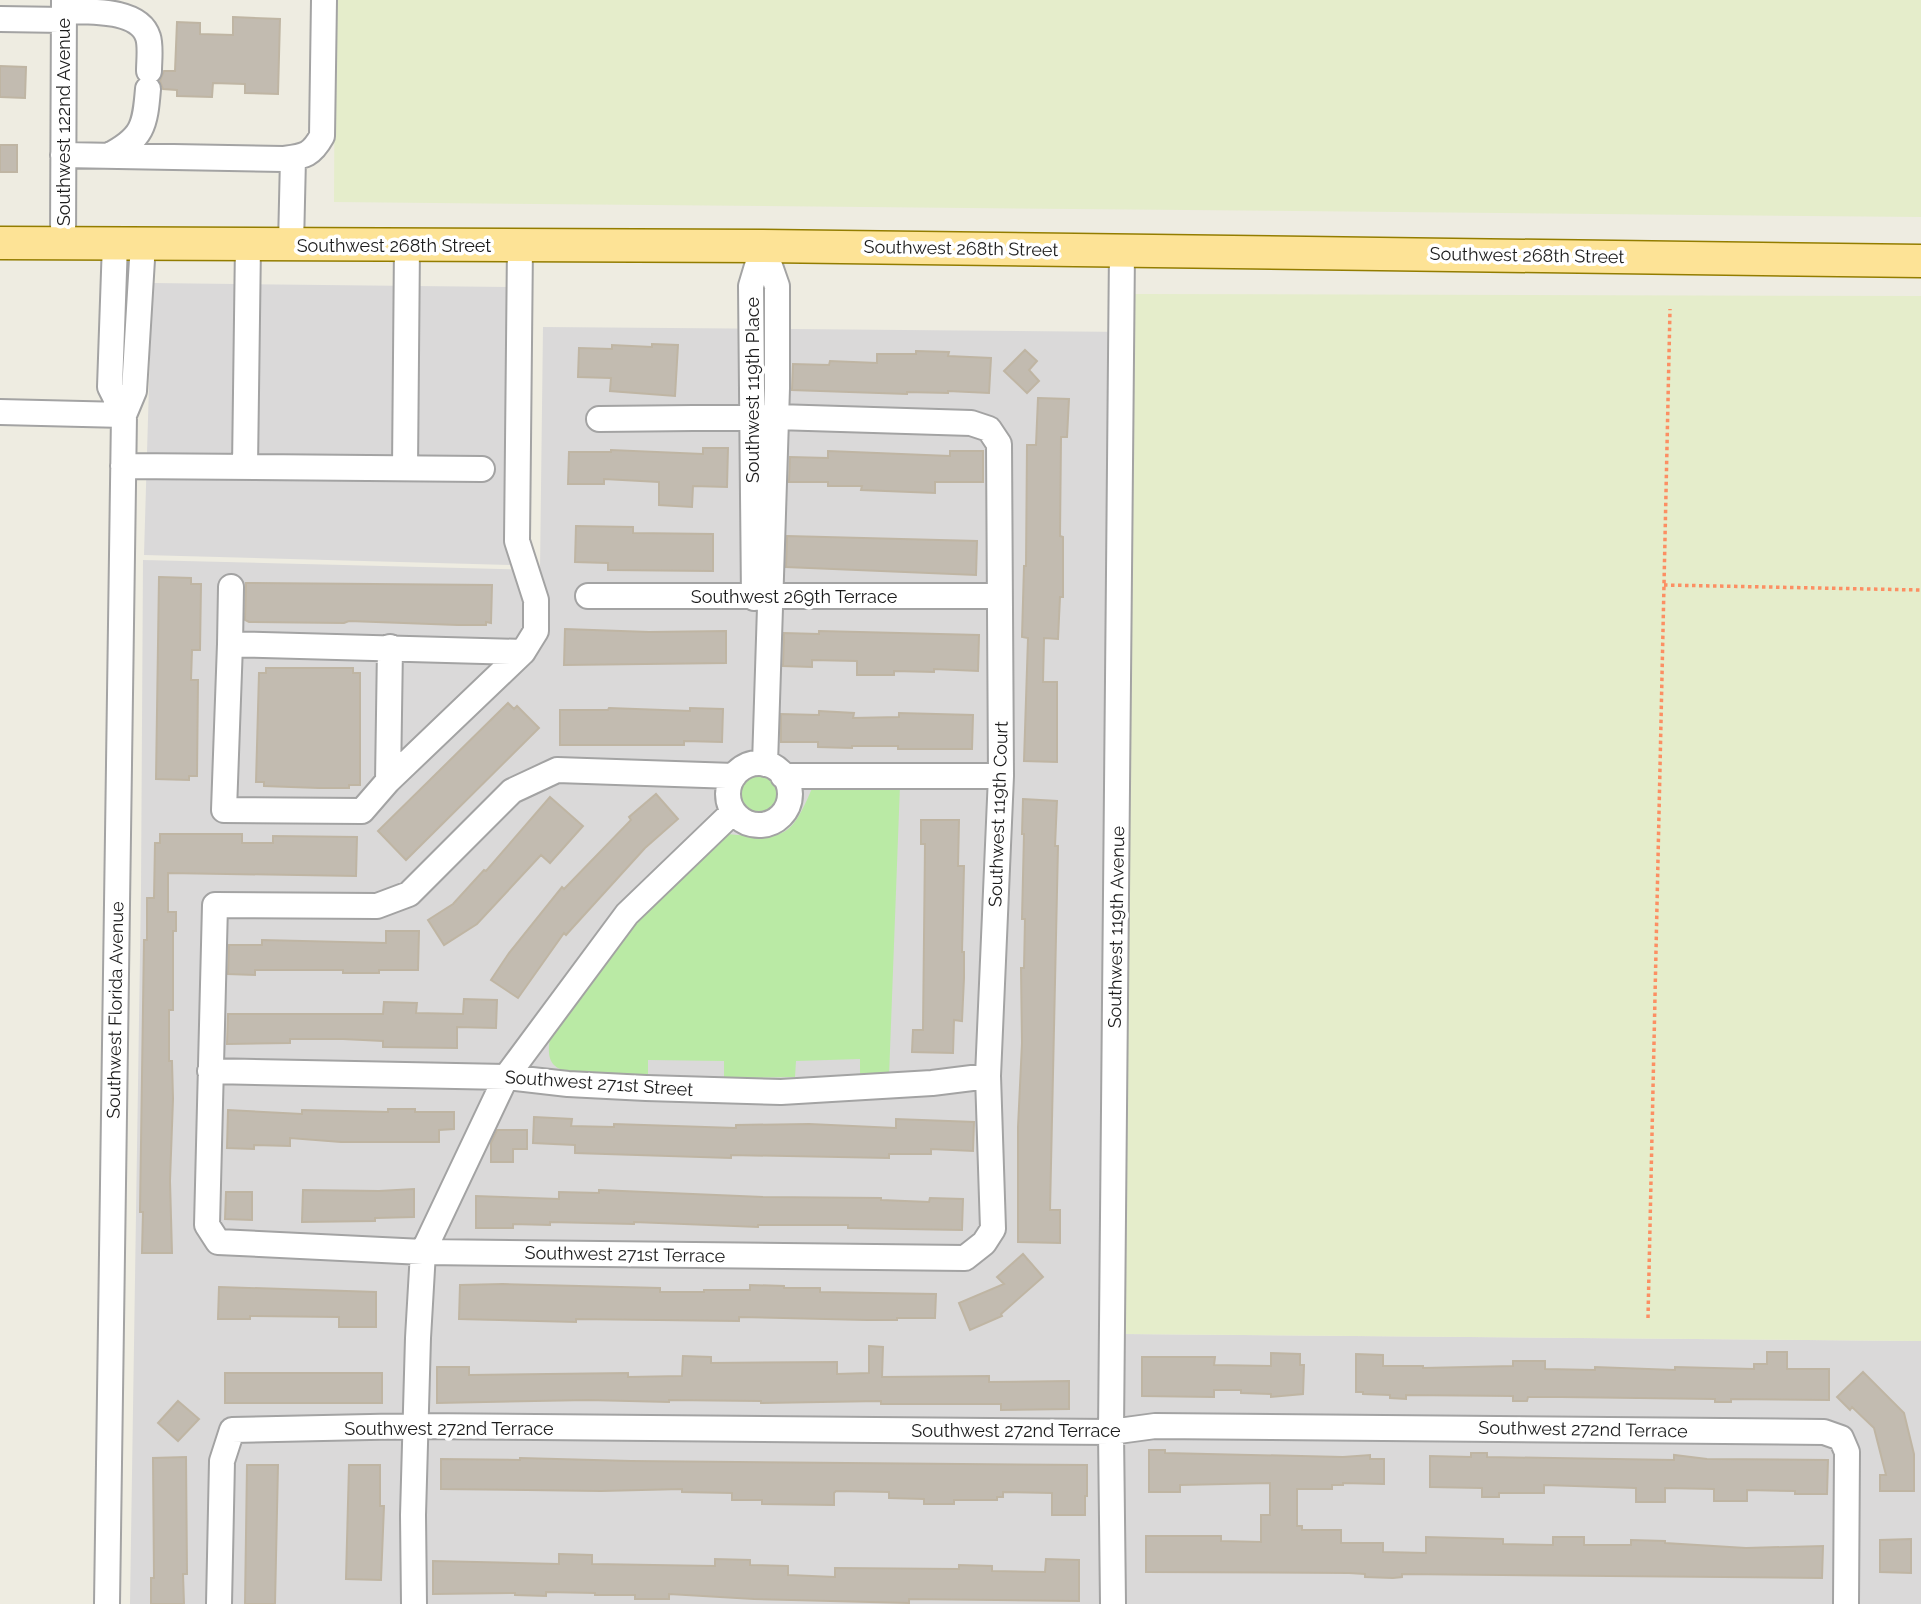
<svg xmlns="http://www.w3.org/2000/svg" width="1921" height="1604" viewBox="0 0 1921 1604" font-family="Raleway,sans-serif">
<rect width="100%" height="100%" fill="#eeece1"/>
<path fill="#dad9d9" d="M152 283 508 287 510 565 144 555Z
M543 327 1133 332 1125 1334 1921 1341V1604H130L141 890 143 560 540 570Z"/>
<path fill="#e5edcb" d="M335 0H1921V217L334 202Z
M1134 294 1921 296V1341L1124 1334Z"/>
<path fill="#baeaa5" d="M736 794a24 24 0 1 1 48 0a24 24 0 1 1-48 0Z
M900 785 889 1077 860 1076V1059L796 1061 795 1077 724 1078V1061L648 1060V1077C628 1076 567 1079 554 1065 545 1056 550 1038 553 1028L613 944 727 834C784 839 790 841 813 786Z"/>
<path fill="#c2bbb0" stroke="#bfb5a3" stroke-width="2" d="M233 17 280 19 278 94 245 93V84L213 83 212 97 177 96V90L163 89 160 81 164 71H175L177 22 200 23V34L233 35Z
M0 66 26 67 25 98 0 97Z
M0 145H17V172H0Z
M652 344 678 345 675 396 610 391 611 378 578 377 579 348 612 349V345L652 347Z
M1025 350 1037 361 1029 370 1039 381 1027 393 1004 371Z
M916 351 949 352 948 356 991 358 989 393 948 391V393L907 392V394L792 390 793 364 829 365 830 361 877 363V354H916Z
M1038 398 1069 399 1067 437H1061L1060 536 1063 537V597H1060L1058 639 1044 638 1043 682H1057V762L1024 761 1028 638 1022 637 1024 566H1026L1027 445H1036Z
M703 448H728L727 487 693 486 692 507 659 505V482L604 479V484H568L569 452H611V450L703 454Z
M828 451 950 456V451H983V482H935V493L861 490 862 486H828V482H789L790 457 828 458Z
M576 526 633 527V533L713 534V571L608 570V563L575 562Z
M787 536 977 541 976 575 786 567Z
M159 577 191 578V584H201L200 650H192L191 680H198L197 776H189V780L156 779Z
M246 583 492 585 491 623 486 622V625H458L349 621 344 623 249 622 245 620Z
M565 629 649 632 726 631V663L564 665Z
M819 631 979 635 978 671 934 669V672L894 671V675H857V661L812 660V667L783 666 784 633 819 634Z
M266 668H353V673H360V785H349V788H319L264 786V782H256L259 673H266Z
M508 703 514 709 517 706 539 728 406 860 378 831Z
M609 708 690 711V708L723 709 722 742 684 741V745H560V710H608Z
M819 711 854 713 853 718 899 717V713L973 715 972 749H898V746H852V748L818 747V742H781V714L819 715Z
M656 794 678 819 645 848 566 935 564 933 518 998 491 980 509 953 562 887 564 889 631 820 629 817Z
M550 797 583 826 550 863 541 855 477 924 444 945 428 920 453 904 484 870 486 871Z
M1023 799 1057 801 1055 846H1058L1050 1210H1060V1243L1018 1242V1127L1022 1043 1021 968H1024L1025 919H1022L1024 834H1022Z
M921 820H959L958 866H964L962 952H964V978L962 1021 954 1020 953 1053 912 1052 913 1030H923L925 844H921Z
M160 834H242V843H273V836L357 837 356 876 168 873V912H176V931H173V1010H169V1061H172L173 1099 170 1181 172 1253H142L143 1212H140L144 940H147V898H154L155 843H160Z
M386 931H419L418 970H379V973H343V970H255V975L228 974 229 945H262V940L386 943Z
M464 999 497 1000 496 1028 457 1027V1048L383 1047V1041L343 1039H290V1043L227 1044 228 1014H383L384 1002 417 1003 416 1013 463 1014Z
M388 1109H415V1112H454V1129L439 1130V1142H341L290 1138V1146L254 1145V1149L227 1148 228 1110 302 1114V1110L388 1112Z
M534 1117 572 1119 571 1126 614 1127V1124L736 1128V1125L809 1124 896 1128V1119L974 1122 973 1151 931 1149V1154H889V1158L731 1155V1158L575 1153V1145L533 1143Z
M497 1130H527V1149H513V1162H491V1143Z
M414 1189V1217L375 1218V1221L302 1222 303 1190 379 1191Z
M599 1190 763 1197 881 1198V1200L929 1202 930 1198 963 1199 962 1230 848 1228V1225H758V1227L634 1222V1224L550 1222V1225L513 1224V1228H476V1196L559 1199V1192L599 1193Z
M226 1192H252V1220L225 1219Z
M1023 1254 1043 1277 1001 1314 1002 1316 970 1330 959 1303 1004 1284 997 1277Z
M503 1284 660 1288V1292H704V1290H750V1285L784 1286V1288H820V1292L936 1294 935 1318H897V1320H867L739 1317V1321L576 1319V1322L459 1319 460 1285Z
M219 1287 376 1292V1327H339V1317L250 1316V1319H218Z
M869 1346 883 1347 882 1377 989 1376V1382L1069 1381V1409L1001 1410V1404H881V1401L761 1403V1401L669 1400V1402L588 1400 437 1403V1367H469V1375L628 1373V1377L682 1376 683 1356 711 1357V1363L837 1362V1374L869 1373Z
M1767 1352H1787V1369H1829V1400L1731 1399V1402H1715V1399L1561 1397H1528L1527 1401H1513V1396L1406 1395V1399L1390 1398V1395L1363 1394V1392H1356V1354L1383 1355V1366H1423V1368L1513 1366V1361H1545V1369L1595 1370V1367L1675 1370V1367L1754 1369V1364H1767Z
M1271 1353 1300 1354V1365H1304L1303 1394 1271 1397V1394L1241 1393V1390H1214V1397L1142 1396V1357H1215L1214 1365 1271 1366Z
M1863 1372 1904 1413 1914 1454V1491H1880V1475H1886L1874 1428 1852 1407 1850 1410 1837 1397Z
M225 1373H382V1403H225Z
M178 1401 199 1419 178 1441 158 1423Z
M1149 1450H1165V1453L1343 1457 1370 1455V1459H1384V1484L1343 1483V1485H1332V1489H1297V1526H1302V1530H1341V1543H1383V1552L1426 1553V1537L1503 1539V1544L1553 1545V1537H1584V1545H1631V1540L1665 1541V1543L1746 1548 1823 1546 1822 1578 1402 1574V1577L1393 1578 1365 1577V1574L1349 1573 1146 1572V1536H1221V1541L1261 1542V1515H1270V1483L1180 1485V1492H1149Z
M1471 1453H1487V1457L1674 1460V1455L1707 1459 1828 1460 1827 1494H1795V1491L1747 1490V1501H1714V1489L1665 1488V1502H1636V1488L1544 1485V1493H1499V1497H1482V1488L1430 1487V1456L1471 1457Z
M186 1457 187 1574H183L184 1604H151V1578H154L153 1458Z
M520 1458 631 1461 1087 1465V1496H1085V1515H1052V1493L1003 1492V1497H997V1500H954V1504H924V1499L889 1498V1492L836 1491 834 1493V1505L762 1504V1500H732V1493L682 1492V1489L601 1491 441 1489V1459L520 1460Z
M247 1465H278L275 1604H245Z
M349 1465H380V1506H384L381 1580 346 1579Z
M1911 1539V1573L1880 1572V1540Z
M559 1554 592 1555V1564L715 1566V1559L750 1560V1565L788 1566V1575L835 1577V1568L959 1569V1565L992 1566V1571L1045 1572 1046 1559 1079 1560V1601L909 1599V1603L754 1599 669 1594V1599H635V1595H595V1593L546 1592V1596L515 1595V1593L433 1594V1561L559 1564Z"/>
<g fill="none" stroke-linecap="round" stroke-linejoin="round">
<g stroke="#a3a3a3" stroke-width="28">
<path id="minor" d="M64 11C88 12 139 8 148 37 151 46 149 61 149 71
M0 19 64 20
M63 155 283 159C304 156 311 156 322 136L324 0
M108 156C143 138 145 126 148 89
M63 243 64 0
M115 243 110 387 124 415
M291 245 293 158
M520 245 517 541 536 600V631L523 652 388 781 362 811 224 810 230 644 523 652
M763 246 777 286V388L765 764
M0 412 124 415
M599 419 776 417 971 423 989 429 999 444 1001 776 988 1076 993 1229 984 1243 965 1258 423 1252 218 1242 207 1225 215 905 377 906 409 894 512 791 557 770 734 776
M123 466 482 469
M245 467 248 244
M405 468 407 245
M588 596H999
M754 598 751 286 763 246
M230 644 231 587
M728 794a31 31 0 1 1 62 0a31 31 0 1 1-62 0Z
M783 776H1001
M388 781 390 647
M210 1071 506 1077 568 1084 646 1088 781 1092 932 1083 988 1076
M107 1604 124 415 134 391 143 243
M219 1604 222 1461 232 1430 416 1426 1111 1432 1155 1426 1824 1432 1841 1438 1847 1452 1846 1604
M414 1604 413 1515 418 1338 423 1252 506 1077 627 914 733 812
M1113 1604 1111 1432 1122 250"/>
</g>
<g stroke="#937d00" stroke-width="35">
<path id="major" d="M0 243 763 246 1921 261"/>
</g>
<path stroke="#fc8f63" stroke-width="3.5" stroke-dasharray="3.5 3.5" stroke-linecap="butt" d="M1664 585 1921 590
M1648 1318 1670 309"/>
<use href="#minor" stroke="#fff" stroke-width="24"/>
<use href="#major" stroke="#fde396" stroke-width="32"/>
</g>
<g text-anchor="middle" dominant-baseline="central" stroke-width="7" stroke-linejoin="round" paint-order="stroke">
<g font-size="18" fill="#1c1c1c" stroke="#fff">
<text transform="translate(63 122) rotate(-90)">Southwest 122nd Avenue</text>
<text x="394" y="245">Southwest 268th Street</text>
<text transform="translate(961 248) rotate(1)">Southwest 268th Street</text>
<text transform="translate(1527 255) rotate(1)">Southwest 268th Street</text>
<text transform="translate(752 390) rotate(-90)">Southwest 119th Place</text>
<text x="794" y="596">Southwest 269th Terrace</text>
<text transform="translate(998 814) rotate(-88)">Southwest 119th Court</text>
<text transform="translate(1116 927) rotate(-89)">Southwest 119th Avenue</text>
<text transform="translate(115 1010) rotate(-89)">Southwest Florida Avenue</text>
<text transform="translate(599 1083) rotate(4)">Southwest 271st Street</text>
<text transform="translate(625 1254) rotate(1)">Southwest 271st Terrace</text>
<text x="449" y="1428">Southwest 272nd Terrace</text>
<text transform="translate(1583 1429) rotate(1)">Southwest 272nd Terrace</text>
<text x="1016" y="1430">Southwest 272nd Terrace</text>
</g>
</g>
</svg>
